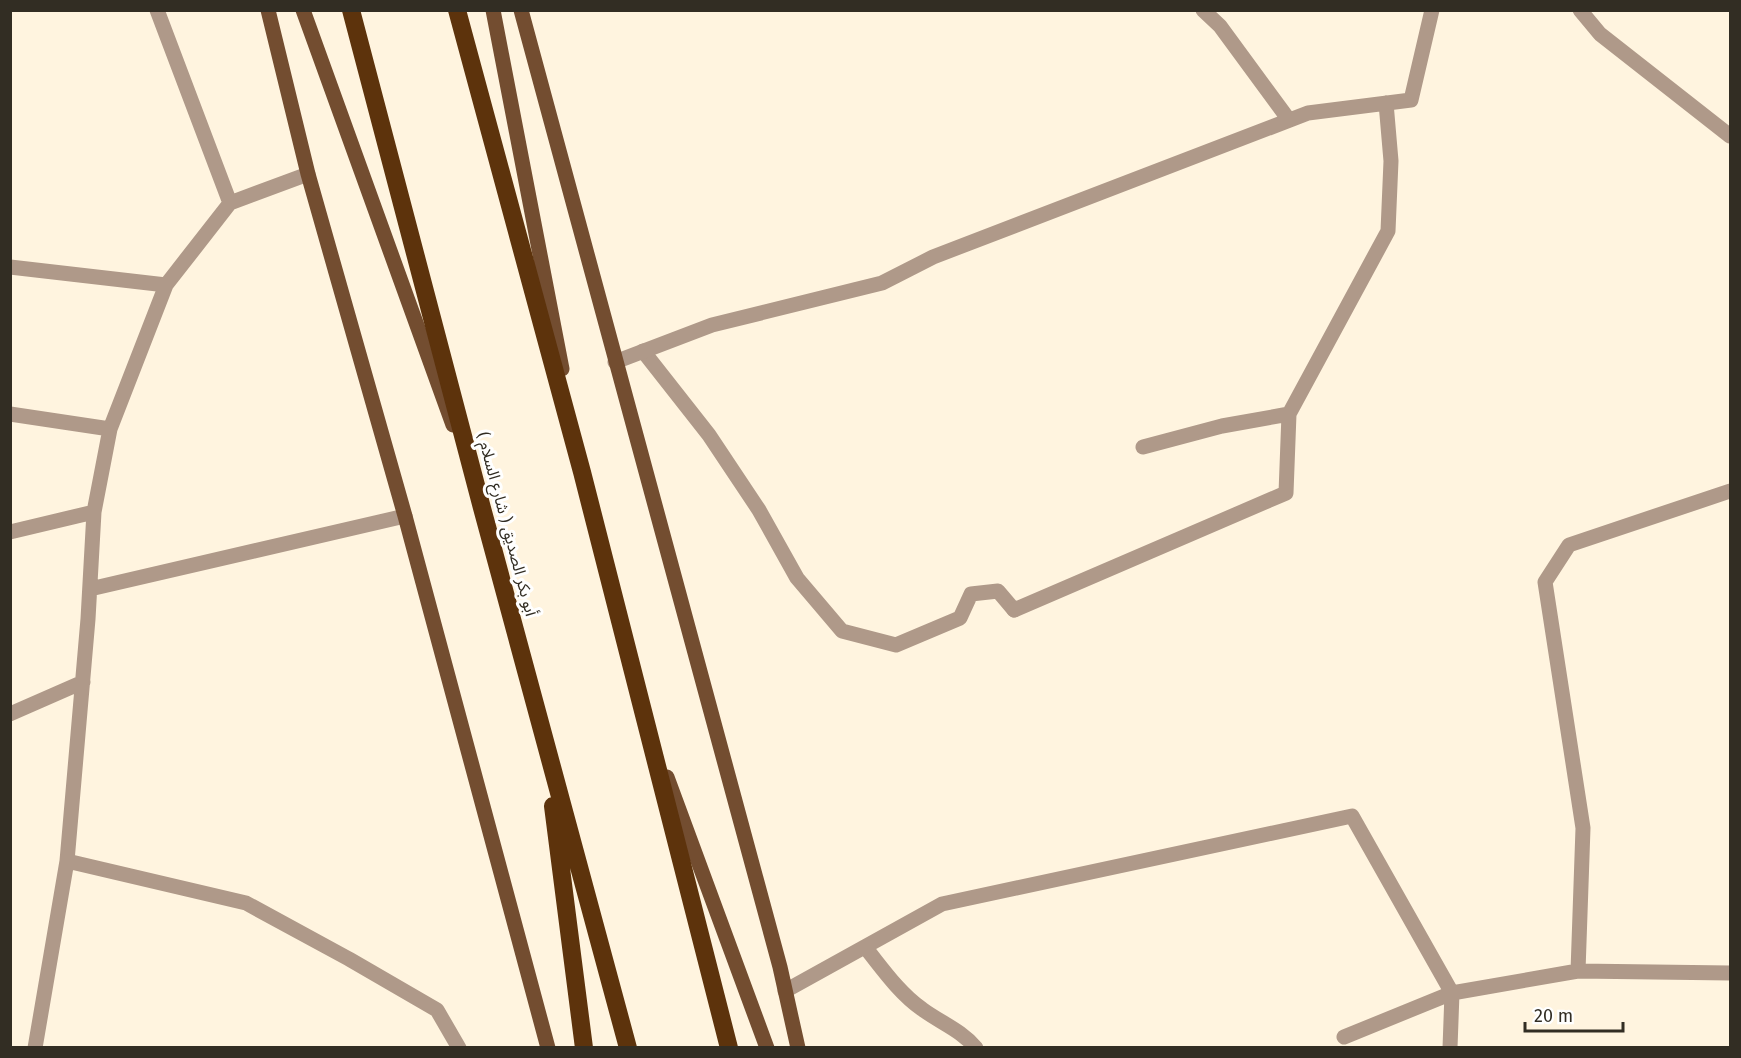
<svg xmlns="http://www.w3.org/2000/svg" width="1741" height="1058" viewBox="0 0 1741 1058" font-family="'Fira Sans','Noto Sans Arabic',sans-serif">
<rect width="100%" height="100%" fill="#fff4df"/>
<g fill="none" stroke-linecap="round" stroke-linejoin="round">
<path stroke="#af9989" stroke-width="15" d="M643 351 709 435 759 510 797 578 842 631 896 645 960 618 971 594 998 591 1014 610"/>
<path stroke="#af9989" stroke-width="15" d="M157 10 230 203
M1203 10 1220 26 1289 120
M1580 10 1600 34 1730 136
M10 267 166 285
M615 362 712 325 882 283 933 257 1308 113 1411 100 1432 10
M10 414 110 429
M1143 447 1222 426 1289 414
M10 532 94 512
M90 589 405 516
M1014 610 1286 493 1289 414 1388 231 1391 161 1386 103
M10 714 83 682
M67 861 246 903 349 959 437 1010 459 1048
M865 947C882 968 899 993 922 1009 941 1023 961 1030 976 1048
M1578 971 1583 828 1545 582 1569 545 1730 491
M785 991 942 904 1352 816 1452 993 1450 1048
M1344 1037 1452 993 1578 971 1730 973
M35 1048 67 861 88 619 94 512 110 429 166 285 230 203 308 174"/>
<path stroke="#734d30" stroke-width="15" d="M268 10 308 174 405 516 548 1048
M303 10 453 425
M493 10 562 369
M521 10 780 967 798 1048
M667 777 767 1048"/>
<path stroke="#5d330c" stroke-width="18" d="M351 10 482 508 628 1048
M457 10 582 472 729 1048
M553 806 584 1048"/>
</g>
<g text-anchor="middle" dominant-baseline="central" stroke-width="6" stroke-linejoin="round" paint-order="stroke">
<g font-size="16" fill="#322d23" stroke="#fff">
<text transform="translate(507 524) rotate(75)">( شارع السلام ) أبو بكر الصديق</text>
</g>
</g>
<rect width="1741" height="1058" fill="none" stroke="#322d23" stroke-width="24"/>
<path d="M1525 1022v9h98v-9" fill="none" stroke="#322d23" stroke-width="3"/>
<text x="1534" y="1022" font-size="18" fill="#322d23" stroke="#ffffff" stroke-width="4.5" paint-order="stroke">20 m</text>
</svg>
